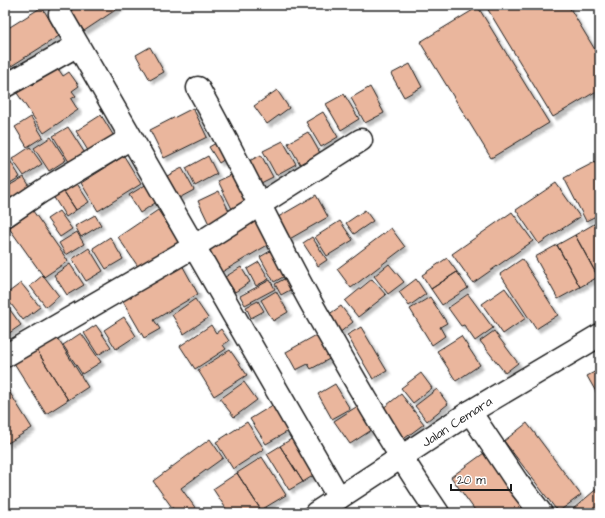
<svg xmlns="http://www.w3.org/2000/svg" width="605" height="518" viewBox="0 0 605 518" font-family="'Architects Daughter',sans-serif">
<defs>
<filter id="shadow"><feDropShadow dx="3.5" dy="3.5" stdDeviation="1" flood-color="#0004"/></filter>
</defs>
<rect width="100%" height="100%" fill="#fff"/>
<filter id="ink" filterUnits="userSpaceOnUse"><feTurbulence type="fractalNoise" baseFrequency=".025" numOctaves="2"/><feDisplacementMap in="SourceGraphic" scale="8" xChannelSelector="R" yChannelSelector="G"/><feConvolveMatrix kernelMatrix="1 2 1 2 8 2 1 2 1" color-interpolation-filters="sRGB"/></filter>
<g filter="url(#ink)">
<path fill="#eab69d" stroke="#1c1c1c" filter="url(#shadow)" d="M67 5H119L120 7 84 31Z
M493 5H568L600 58V89L553 117 487 8Z
M42 7 59 36 5 70V30Z
M478 7 549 123 491 158 420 42Z
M150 47 164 72 150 80 136 55Z
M55 64 63 76 69 72 79 86 72 91 76 96 71 99 78 110 44 133 15 90Z
M410 64 422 87 404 97 391 74Z
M370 87 384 113 365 123 351 98Z
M277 90 289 108 267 124 254 106Z
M344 94 359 119 341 130 326 104Z
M193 108 207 137 164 158 150 130Z
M323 112 338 137 321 147 306 122Z
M101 115 115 138 90 154 76 131Z
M31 117 43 137 27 147 15 127Z
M68 127 86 155 71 165 53 136Z
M308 132 320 153 300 164 288 143Z
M51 137 66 160 49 171 34 148Z
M221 140 231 155 219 163 209 147Z
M283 141 296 164 276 175 263 151Z
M30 147 42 164 24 176 12 159Z
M6 154 20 177 5 186V155Z
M261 155 273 177 255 186 243 164Z
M124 156 141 184 98 211 81 183Z
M208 156 217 174 195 186 186 168Z
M595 162 600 173V214L586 221 564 178Z
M182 168 194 190 179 198 167 176Z
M233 174 247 201 232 209 218 181Z
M24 177 32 190 13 202 5 188Z
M76 182 89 202 76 210 63 190Z
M556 183 580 217 539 244 516 210Z
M147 184 158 201 140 213 129 195Z
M63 190 76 210 66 217 53 196Z
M219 191 230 213 209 224 198 201Z
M316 195 328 217 286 241 273 220Z
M158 210 179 242 139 268 118 237Z
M365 210 373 221 354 234 346 223Z
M33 211 68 261 44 277 9 228Z
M59 211 72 229 60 237 47 219Z
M512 212 533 241 473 283 452 254Z
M95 215 101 225 81 237 75 226Z
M257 220 271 243 222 272 208 249Z
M340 221 353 240 327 256 315 237Z
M600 221V234L594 224Z
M594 224 600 234V276L598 277 575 235Z
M391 228 405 247 351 288 337 269Z
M77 232 84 244 66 255 59 243Z
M575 235 598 277 580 287 557 245Z
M110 237 123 259 106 269 93 248Z
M312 237 327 260 318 266 303 243Z
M557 245 580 287 558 299 535 257Z
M277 247 292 272 274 282 260 257Z
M89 248 103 271 86 281 72 259Z
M447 258 457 272 431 289 422 275Z
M522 259 558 315 536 329 500 274Z
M259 262 269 279 256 286 247 269Z
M181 263 198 294 154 320 160 329 144 338 121 298Z
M70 264 84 285 67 295 54 275Z
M389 264 404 282 388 294 374 276Z
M241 267 250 282 235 292 225 277Z
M457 272 468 288 442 305 431 289Z
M293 274 299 285 281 295 275 284Z
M43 275 59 296 46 307 30 286Z
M372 279 386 295 358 317 345 301Z
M416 279 426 294 409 306 399 292Z
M270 280 275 289 245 305 240 296Z
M21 283 40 307 23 320 5 296V295Z
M505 288 526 318 503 334 482 304Z
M276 291 288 312 273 321 261 300Z
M468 294 493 328 475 341 464 325 461 326 448 308Z
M430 297 447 323 440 327 445 336 432 345 410 309Z
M195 299 208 318 184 334 172 315Z
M258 301 264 311 251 318 246 307Z
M5 303 21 325 5 336Z
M341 306 353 322 338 334 325 317Z
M124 317 136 336 116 349 104 330Z
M96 325 111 347 98 355 84 333Z
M211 325 216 333 221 329 229 341 223 345 226 349 195 369 180 346Z
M361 327 387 371 373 379 347 335Z
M494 331 518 363 505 373 480 341Z
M81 333 101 362 82 374 63 345Z
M320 333 333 357 311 369 308 364 296 370 286 352Z
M56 336 88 387 68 400 36 349Z
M461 336 480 365 456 381 437 351Z
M36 349 68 400 46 414 14 363Z
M230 350 247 375 214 396 198 370Z
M600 369V399L587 376Z
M421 373 432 388 413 403 401 388Z
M244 382 257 400 234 417 220 399Z
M335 384 350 409 332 419 318 394Z
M5 385 32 428 8 443 5 439Z
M437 389 448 404 427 421 415 406Z
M401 394 424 424 401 441 378 412Z
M364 402 378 426 350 444 334 421Z
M276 403 292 429 266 444 250 419Z
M247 422 264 449 233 469 216 442Z
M527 423 581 495 558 512 504 441Z
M296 436 319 472 303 482 280 446Z
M210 439 223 458 181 488 199 513H176L153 481Z
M280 446 303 482 289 490 267 454Z
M484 453 528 513H477L451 477Z
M262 457 286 495 261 510 237 473Z
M237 473 261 510 258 513H229L213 489Z
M600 486V513H576L573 509Z"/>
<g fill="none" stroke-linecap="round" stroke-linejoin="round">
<g stroke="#1c1c1c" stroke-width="25">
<path id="minor" d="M60 14 339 498
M5 86 78 45
M198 88C238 159 272 232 311 303 351 374 392 446 438 513
M5 216 42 191 131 138
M5 356 195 246 361 140
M470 412 517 482 541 513"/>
</g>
<g stroke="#1c1c1c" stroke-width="25">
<path id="primary" d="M316 513 470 412 600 335"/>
</g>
<use href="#minor" stroke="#fff" stroke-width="22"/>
<use href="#primary" stroke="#fff" stroke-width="22"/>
</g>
</g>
<g text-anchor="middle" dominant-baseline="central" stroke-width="4" stroke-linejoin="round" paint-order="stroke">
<g font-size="13" fill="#1c1c1c" stroke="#fff">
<text transform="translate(457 422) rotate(-33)">Jalan Cemara</text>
</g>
</g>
<rect width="605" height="518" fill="none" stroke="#fff" stroke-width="20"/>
<rect x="10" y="10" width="585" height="498" fill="none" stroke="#1c1c1c" stroke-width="1.5" filter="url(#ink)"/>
<path d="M451 484v6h60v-6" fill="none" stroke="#1c1c1c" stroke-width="2"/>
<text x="457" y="484" font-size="12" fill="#1c1c1c" stroke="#ffffff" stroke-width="3" paint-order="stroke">20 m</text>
</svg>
